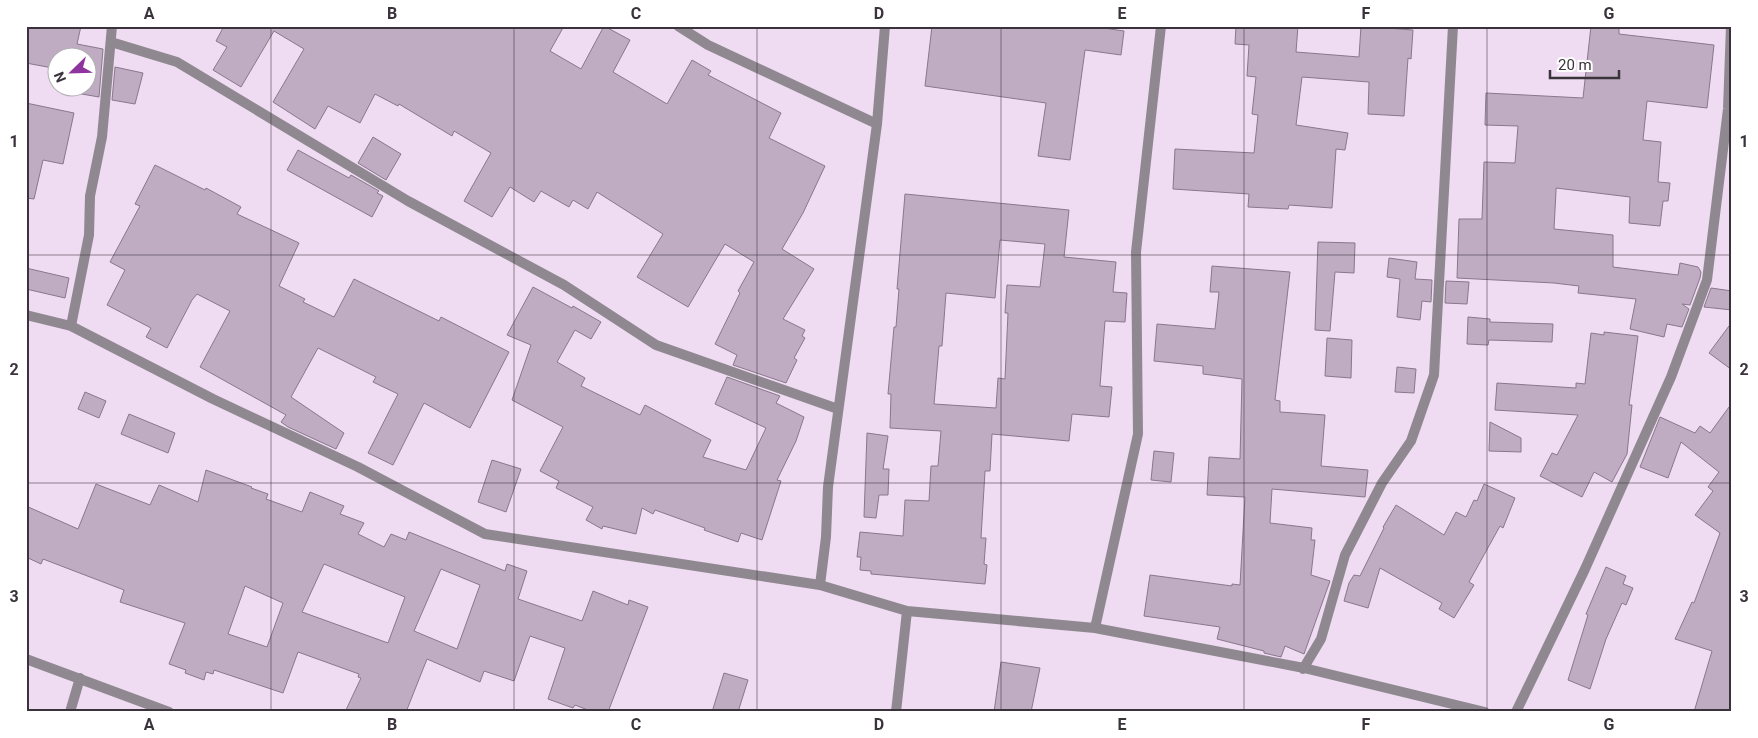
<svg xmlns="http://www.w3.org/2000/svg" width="1758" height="738" viewBox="0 0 1758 738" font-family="Roboto,sans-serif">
<rect width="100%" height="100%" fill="#efdbf2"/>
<path fill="#bfacc3" stroke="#89778c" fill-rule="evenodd" d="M26 26H81L77 44 103 49 99 97 76 93 77 88H88V58H58V69L26 63Z
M224 26H564L550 51 581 69 604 26 630 40 613 72 667 104 692 60 711 71 708 75 781 113 769 138 825 166 803 213 782 249 814 269 783 319 805 330 802 336 805 338 794 358 797 360 786 383 733 365 737 355 715 344 740 293 738 291 754 262 725 244 688 307 637 277 663 234 597 192 588 209 573 200 569 207 541 191 534 202 510 187 492 217 464 201 491 153 454 131 452 136 399 104 398 106 375 94 360 123 328 106 315 129 273 102 304 49 274 31 241 87 213 70 227 47 216 41Z
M932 26H1090L1124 31 1121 55 1085 50 1070 160 1038 156 1046 103 925 86Z
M1236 26H1298L1296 52 1359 57 1361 26 1413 30 1411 59 1408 58 1404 116 1368 114 1369 82 1302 77 1296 125 1348 133 1345 150 1336 149 1332 208 1289 205 1288 209 1248 207 1249 194 1173 189 1175 149 1254 153 1258 115 1252 114 1256 77 1247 76 1249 45 1235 44Z
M1591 26H1619V34L1714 45 1707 108 1647 101 1643 140 1661 142 1658 182 1670 183 1668 201H1663L1660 226 1629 223 1630 197 1556 188V191L1554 229 1613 235V267L1678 275 1680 263 1698 267 1701 272 1700 278 1690 305 1682 304 1689 309 1682 327 1667 324 1664 337 1630 329 1636 299 1578 293 1579 286 1554 283 1457 278 1459 219H1482L1484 162 1515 163 1518 126 1485 125 1486 93 1583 98Z
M115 67 143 73 135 104 112 100Z
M26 103 74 113 63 164 43 160 34 199 26 198Z
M373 137 401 154 386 180 358 163Z
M298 150 349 178 351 175 379 191 377 193 383 196 372 217 287 170Z
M155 165 205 190 206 188 241 207 237 214 299 243 279 286 305 299 303 302 334 317 354 279 439 321 441 317 509 352 470 428 424 403 393 465 368 453 398 394 373 382 376 377 318 348 291 397 344 433 336 449 288 427 281 422 286 415 200 367 230 311 197 294 192 300 167 348 146 337 151 328 107 305 125 270 110 262 140 206 135 204Z
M905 194 1069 210 1064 257 1116 262 1113 292 1127 293 1125 322 1105 321 1100 386 1112 387 1109 417 1072 414 1069 441 992 434 990 471H985L981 538H986L984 564 987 565 985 584 871 574V571L860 570 861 557H857L860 532 903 536 905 500 929 501 931 466H938L941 431 890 428 891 394H888L894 327H896L899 289H897ZM1000 240 1045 244 1040 287 1007 285 1005 313H1008L1005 379 998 378 996 408 934 404 939 346H942L946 293 995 298Z
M1318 242 1355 243 1354 273 1335 272 1330 331 1315 330Z
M1389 258 1417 262 1415 279 1432 280 1431 302 1422 301 1420 320 1397 317 1400 279 1387 277Z
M1212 266 1290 272 1275 400 1280 401V412L1325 415 1321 466 1368 470 1365 497 1272 489 1270 523 1312 528 1311 540H1315L1311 575 1330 581 1304 654 1285 646 1281 657 1264 653V651L1217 639 1220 627 1144 616 1150 575 1232 586V584L1240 585 1245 497 1207 495 1209 457 1240 459 1242 379 1203 374V366L1154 361 1157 324 1215 329 1219 292H1210Z
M26 268 69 278 65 298 26 289Z
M1446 281 1469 282 1467 304 1445 303Z
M533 287 572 308 573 306 601 322 591 339 575 330 557 362 585 378 581 386 640 415 645 405 711 440 703 457 746 470 766 428 715 404 727 377 780 396 776 403 804 417 796 441 777 480 781 481 762 540 741 533 738 542 704 530 705 528 655 510 653 514 642 508 636 534 603 526 602 529 586 520 593 507 556 488 559 481 540 471 563 427 512 400 531 345 507 335Z
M1711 288 1732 291V310L1704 307Z
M1468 317 1490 319V322L1553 324 1552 342 1489 340 1488 345 1467 344Z
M1732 322V370L1709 353Z
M1604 332 1638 336 1629 405H1632L1627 454 1612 482 1594 472 1582 497 1540 476 1552 453 1557 455 1578 415 1495 410 1497 383 1576 388V383L1585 384 1591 333 1604 335Z
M1327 338 1352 340 1351 378 1325 376Z
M1397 367 1416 369 1414 393 1395 392Z
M85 392 106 401 99 418 78 409Z
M1732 403V712H1694L1712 651 1675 639 1692 602 1694 603 1720 533 1695 515 1713 491 1708 487 1719 472 1681 442 1668 478 1640 467 1660 417 1695 433 1700 426 1710 433Z
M129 414 175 433 168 453 121 434Z
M1490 422 1521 438V452L1489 451Z
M867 433 888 436 883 469H889L888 495H879L876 518 864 517Z
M1154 451 1174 453 1171 482 1151 480Z
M492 460 521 469 506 512 478 502Z
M206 470 252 487 251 488 268 494 266 499 302 512 310 492 344 506 340 514 364 523 358 534 384 547 391 534 406 540 409 532 505 571 507 564 527 571 518 599 582 621 593 591 628 605 629 600 648 607 608 712H593L575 705 573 708 548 699 565 648 530 636 514 681 484 671 480 682 427 659 406 712H345L361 678 358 677 359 674 298 652 283 693 214 670 213 674 206 672 204 680 185 673 186 670 169 664 185 623 120 602 124 590 43 559 41 564 26 557V506L78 529 96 484 150 505 159 485 198 502ZM324 564 405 597 388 643 302 612ZM441 569 480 585 457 649 414 631ZM245 586 283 603 267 647 228 634Z
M1484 484 1515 498 1503 528 1500 526 1469 582 1474 585 1454 618 1439 609 1442 603 1380 568 1368 608 1344 601 1349 583 1354 575 1360 576 1384 528 1383 527 1396 505 1444 535 1456 512 1466 517 1474 500 1477 501Z
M1606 567 1626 576 1623 584 1633 588 1626 605 1622 603 1606 639 1590 689 1568 680 1588 615 1586 614Z
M1001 662 1040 668 1031 712H994Z
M724 673 748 680 738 712H712Z"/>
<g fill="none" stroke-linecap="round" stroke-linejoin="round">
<path stroke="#908891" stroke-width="10" d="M678 26 708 45 877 124
M111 42 177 62 408 201 564 285 656 345 838 409
M26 315 71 326 213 399 358 467 485 534 820 585 907 611 1095 628 1304 668 1485 712
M71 326 89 235 90 196 102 137 112 26
M820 585 826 537 828 487 877 124 885 26
M1095 628 1138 434 1136 252 1161 26
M26 659 169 712
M1303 669 1321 639 1345 555 1382 483 1411 441 1434 375 1453 26
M70 712 80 678
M896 712 907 611
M1516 712 1585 569 1671 377 1707 280 1728 109 1731 26"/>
</g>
<path fill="none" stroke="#3a333c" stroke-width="1" stroke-opacity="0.55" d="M271 26V712M514 26V712M757 26V712M1001 26V712M1244 26V712M1487 26V712M26 255H1732M26 483H1732"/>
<rect width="1758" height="738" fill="none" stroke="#ffffff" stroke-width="55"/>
<g transform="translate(72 72) rotate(247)"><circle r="24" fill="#ffffff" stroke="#b0adb1"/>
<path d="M0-4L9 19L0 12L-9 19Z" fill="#8f339e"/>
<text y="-8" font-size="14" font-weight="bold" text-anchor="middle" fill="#3a333c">N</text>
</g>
<path d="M1550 70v8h69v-8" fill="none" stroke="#3a333c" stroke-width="2.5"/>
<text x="1558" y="70" font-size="15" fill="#3a333c" stroke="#ffffff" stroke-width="4" paint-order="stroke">20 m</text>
<rect x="28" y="28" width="1702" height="682" fill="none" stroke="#3a333c" stroke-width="2"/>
<g font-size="16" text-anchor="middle" font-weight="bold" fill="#3a333c">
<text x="149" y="19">A</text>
<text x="392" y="19">B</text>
<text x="636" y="19">C</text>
<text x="879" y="19">D</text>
<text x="1122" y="19">E</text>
<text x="1366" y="19">F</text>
<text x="1609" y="19">G</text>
<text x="14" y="147">1</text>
<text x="1744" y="147">1</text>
<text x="14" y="375">2</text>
<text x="1744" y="375">2</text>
<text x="14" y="602">3</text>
<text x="1744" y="602">3</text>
<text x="149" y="730">A</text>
<text x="392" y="730">B</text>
<text x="636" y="730">C</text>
<text x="879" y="730">D</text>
<text x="1122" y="730">E</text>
<text x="1366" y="730">F</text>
<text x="1609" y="730">G</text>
</g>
</svg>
